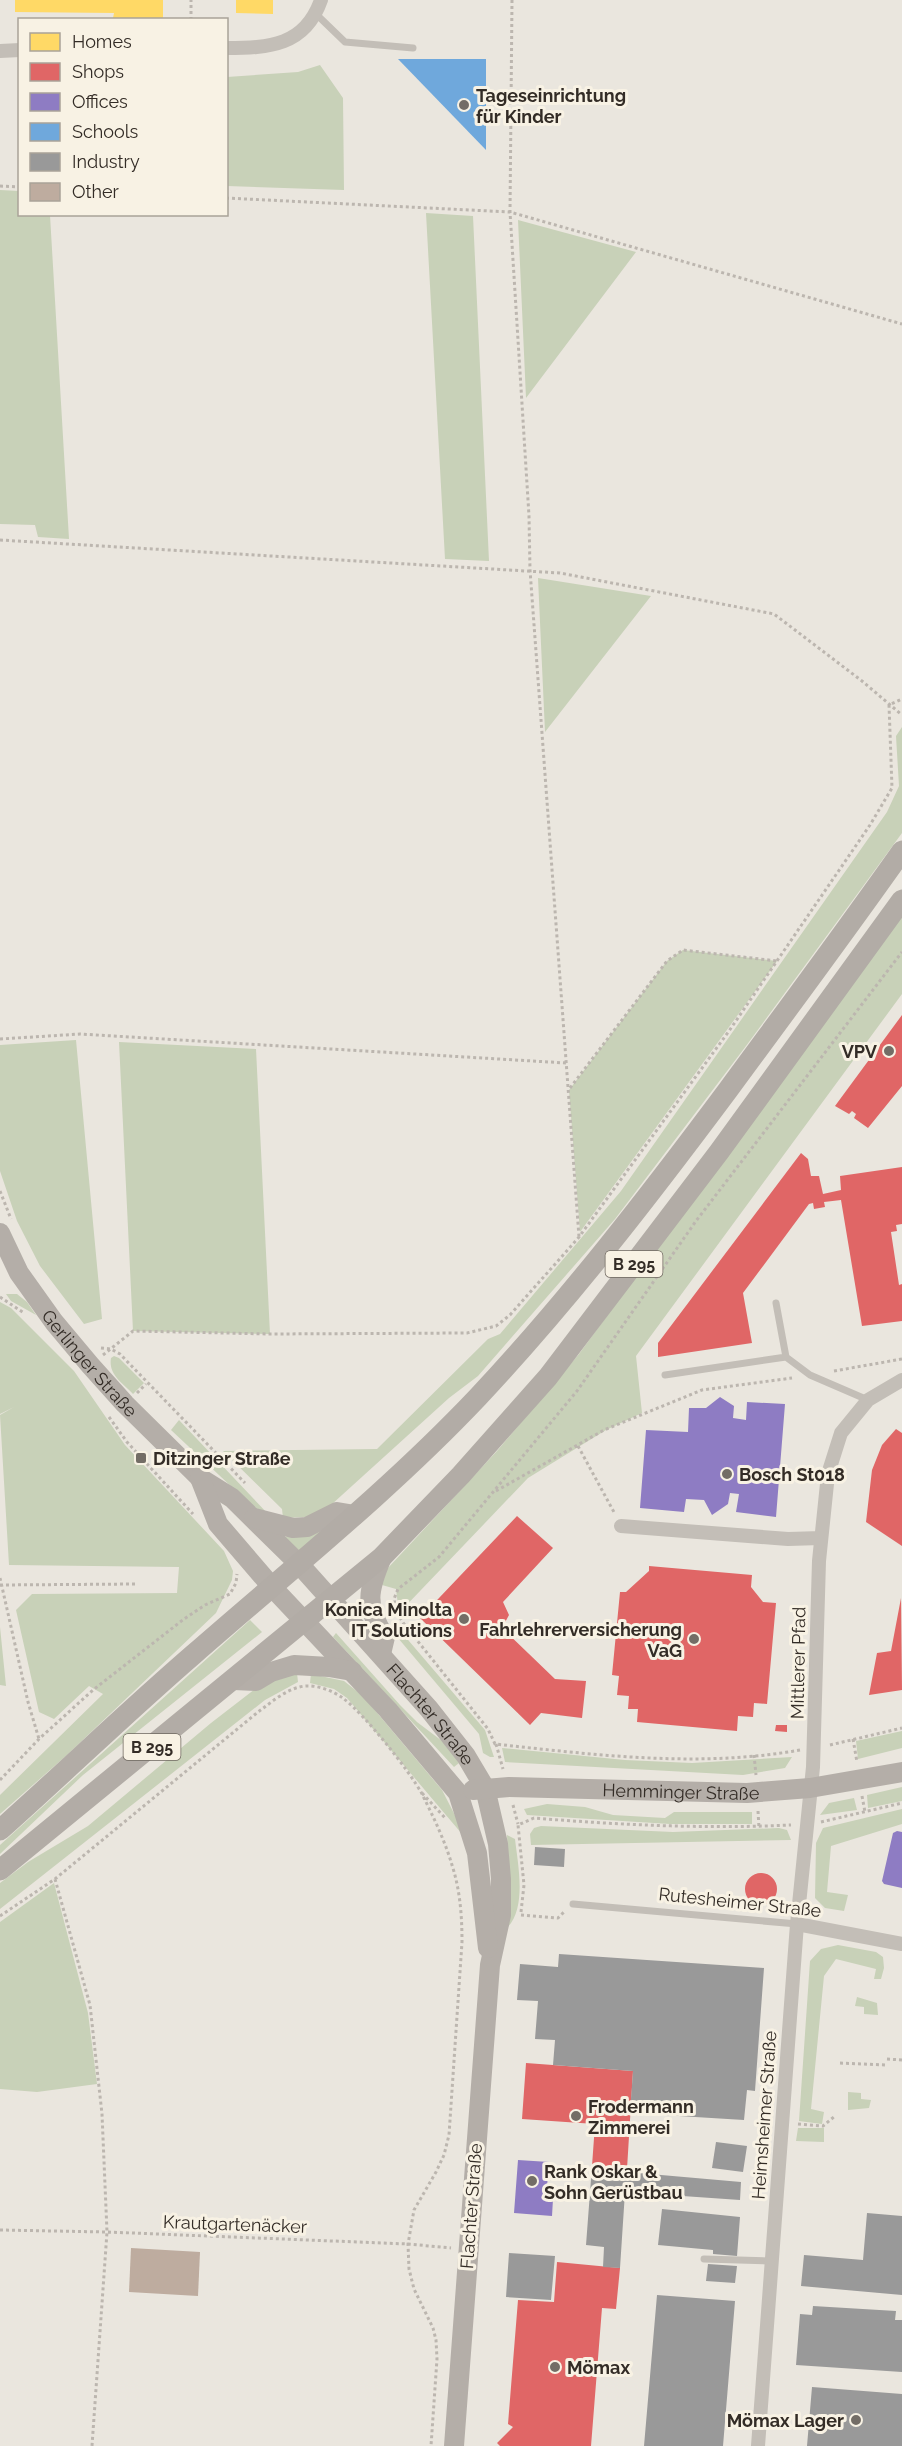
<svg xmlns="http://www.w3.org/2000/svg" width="902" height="2446" viewBox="0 0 902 2446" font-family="Raleway,sans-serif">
<rect width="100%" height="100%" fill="#eae6de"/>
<path fill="#c8d1b8" d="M320 65 343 98 344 190 227 186V77L298 72Z
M0 190 19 191 20 214 50 215 69 539 38 537 35 525 0 524Z
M426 213 473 216 489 561 445 559Z
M518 220 636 252 526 398Z
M538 578 651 596 545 732Z
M902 727V833L746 1046 615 1219 478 1376 449 1398 331 1505 307 1517 283 1518 282 1509 223 1451 377 1449 488 1339 500 1334 621 1191 887 812 899 786 896 736Z
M902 913V994L636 1356 642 1413 606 1430 528 1478 399 1613 396 1589 382 1585 387 1569 497 1451 579 1354Z
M683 950 777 961 580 1232 569 1090 667 961Z
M76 1040 102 1319 84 1324 40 1266 17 1221 0 1171V1045Z
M119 1042 256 1049 270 1334 133 1331Z
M6 1294H17L27 1302 36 1315 11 1301Z
M0 1302 11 1308 74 1371 125 1445 224 1551 233 1571 232 1580 216 1613 67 1755 0 1814V1795L103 1694 89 1686 54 1719 39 1712 16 1610 32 1594 177 1593 179 1567 9 1565 0 1415 14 1407 0 1414Z
M114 1356 119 1358 144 1383 133 1394C123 1383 108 1375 111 1358Z
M179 1420 269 1515 252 1506 171 1430Z
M323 1530 298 1552 283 1537Z
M250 1620 262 1632 83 1775 0 1854V1845Z
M0 1627 6 1686 0 1685Z
M336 1633 400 1705 417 1722 446 1744 459 1763 454 1767 333 1637Z
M403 1634 485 1730 494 1757H490L483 1753 479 1734 398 1638Z
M297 1673 298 1682 265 1700 0 1909V1883L28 1862 88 1826 211 1723 264 1682Z
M311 1674 344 1681 363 1696 442 1790 462 1829V1834L347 1698 334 1689 310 1683Z
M902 1731V1748L858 1759 856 1741Z
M502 1748 625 1760 692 1763 792 1757 785 1768 743 1775 505 1762Z
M902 1787V1801L868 1808 867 1795Z
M854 1798 857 1810 820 1815 829 1803Z
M547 1804 585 1807 613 1815 665 1818 674 1812H752V1824H670L527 1815 524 1809Z
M902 1809V1824L831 1846 827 1892 848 1895 844 1911 825 1908 815 1898 816 1843 823 1828Z
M541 1826 673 1832 779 1828 787 1830 791 1840 531 1845 530 1834 534 1828Z
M507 1835 515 1839C518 1865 527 1908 507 1928L509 1880Z
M54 1883 88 2013 97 2084 37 2092 0 2089V1922Z
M838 1945 876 1952 883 1957 884 1968 881 1979H874L876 1969 836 1959 824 1976 811 2109 824 2112 822 2124 799 2121 810 1961 821 1949Z
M857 1997 877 2003 878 2015 864 2014V2007L855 2006Z
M848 2092 861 2093V2099L871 2100 869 2108 848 2110Z
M798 2128H824V2142L796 2141Z"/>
<path fill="#ffd966" d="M15 0H163V18H113L114 13 15 12Z
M236 0H273V14L236 13Z"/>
<path fill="#e06666" d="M902 1015V1086L868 1128 854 1118 856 1114 852 1111 849 1114 835 1106Z
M801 1153 808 1159 811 1176H819L823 1194 841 1190 840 1176 902 1167V1224L896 1225 897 1231 891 1232 899 1285 902 1284V1321L862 1326 841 1200 824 1202 825 1207 814 1209 813 1203 809 1204 743 1293 752 1343 658 1357V1343Z
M896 1429 902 1433V1546L866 1522 872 1470 882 1445Z
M517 1516 553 1548 503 1602 509 1615 502 1628 555 1679 586 1681 582 1718 541 1713 530 1725 420 1618Z
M649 1566 752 1575 751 1587 763 1602 776 1603 767 1704 754 1703 753 1717 738 1716 737 1731 637 1722 638 1709H628L629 1696 617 1695 619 1676 612 1675 620 1592H626L649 1571Z
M901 1598 902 1690 869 1695 877 1653 891 1651Z
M776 1725H787V1732L775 1731Z
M745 1889a16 16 0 1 1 32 0a16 16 0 1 1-32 0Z
M526 2063 633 2071 627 2169 592 2166 595 2124 522 2119Z
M557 2262 620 2268 616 2309 602 2308 591 2446H500L497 2443 513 2427 508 2424 518 2300 554 2302Z"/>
<path fill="#8e7cc3" d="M720 1397 734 1406 733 1418 746 1420 747 1402 785 1404 776 1517 736 1512 739 1494 730 1493 728 1504 712 1515 704 1500 686 1499 684 1512 640 1508 646 1430 688 1432 689 1408H706Z
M897 1831 902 1832V1888L884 1884 882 1881 893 1833Z
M518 2160 549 2162 546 2199H553L552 2216 514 2213Z"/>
<path fill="#6fa8dc" d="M398 59H486V150Z"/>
<path fill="#999" d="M535 1847 565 1849 564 1867 534 1865Z
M559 1954 764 1968 755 2091 747 2090 744 2120 630 2113 633 2071 553 2065 555 2040 535 2039 538 2001 517 2000 520 1964 558 1967Z
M716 2142 747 2146 743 2172 712 2168Z
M592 2166 627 2169V2172L741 2182 740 2200 625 2192 620 2268 603 2267 604 2247 586 2245Z
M662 2209 740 2217 737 2256 713 2254V2250L658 2245Z
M867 2213 902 2216V2295L801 2286 804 2255 863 2260Z
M509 2253 555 2256 551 2300 506 2297Z
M708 2264 737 2266 735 2283 706 2281Z
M657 2295 735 2301 723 2446H644Z
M813 2306 896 2311 895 2320H902V2372L796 2365 800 2314 812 2315Z
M812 2387 902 2394V2446H807Z"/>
<path fill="#beac9f" d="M131 2248 200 2252 198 2296 129 2292Z"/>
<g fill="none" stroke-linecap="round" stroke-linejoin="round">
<path stroke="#bcb6af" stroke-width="3" stroke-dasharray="3 3" stroke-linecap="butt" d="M512 0 510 212 529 516 530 570 579 1237
M191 20V0
M0 186 20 187
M226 198 510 212 902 324
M0 540 560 573 774 614 862 681 902 715
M0 1039 80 1034 566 1063
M570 1088 667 961 683 950 777 961
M0 1191 11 1219
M0 1297 24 1313
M101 1348 111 1349 120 1354 245 1483
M103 1355 133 1331 270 1334 467 1333 496 1326 510 1315 579 1237 729 1031 870 825 892 788 889 705 902 699
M834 1371 902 1359
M137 1393 146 1384
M109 1417 127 1442 193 1514
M578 1446 615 1514
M496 1491 604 1430 702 1390 792 1378
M0 1578 28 1702 39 1739
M0 1585 136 1584
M853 1739 857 1762
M496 1744 503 1769
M830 1745 902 1728
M800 1750C700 1768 595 1755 495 1744L488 1729 404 1624 396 1611 394 1599 398 1589 439 1557 577 1391 696 1221 902 952
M754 1755 756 1775
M0 1780 39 1739 93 1690 184 1619 205 1605 230 1594 236 1583 237 1574
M422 1793 446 1819
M862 1796 865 1812
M513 1805 518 1824
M758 1811 759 1828
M821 1822 902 1803
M55 1879 90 2005 102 2114 107 2232 92 2446
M521 1912 524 1885 518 1825 534 1818C620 1825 705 1829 791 1825
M521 1915 558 1918 565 1911
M0 1916 55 1879 258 1712C272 1702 287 1688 305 1686 318 1685 334 1691 344 1699 365 1715 409 1770 422 1794 433 1816 445 1841 452 1865 460 1890 462 1915 462 1942L449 2135 444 2155 436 2172 414 2210 408 2244 409 2269 414 2289 433 2328 436 2340 437 2359 431 2446
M887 2059 902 2060
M840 2063 887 2065
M798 2124 823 2126 835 2116
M0 2230 107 2232 408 2244 451 2248"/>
<path stroke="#c3beb7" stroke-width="7" d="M316 14 345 42 413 48
M776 1303 786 1357
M665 1375 786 1357 810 1375 868 1400
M573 1904 797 1924
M704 2259 771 2261"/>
<path stroke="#c3beb7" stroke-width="14" d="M226 48C269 48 305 46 321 0
M0 51 20 50
M621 1526 788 1539 821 1538
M797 1924 902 1944
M758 2446 797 1924 813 1767 819 1561 828 1474 841 1433 868 1400 902 1380"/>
<g stroke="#b4aea8" stroke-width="20">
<path id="s1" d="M0 1233 19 1273 54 1322 90 1365 125 1404 200 1478 232 1498 299 1564 429 1709 466 1756 485 1788 498 1844 501 1879V1915L490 1965 454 2446"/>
<path d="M200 1478 218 1524 272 1587 388 1710 458 1793 477 1853 488 1948"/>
<path d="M254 1518 293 1528 307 1527 337 1512 355 1515"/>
<path d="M381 1654 385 1637C364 1606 368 1590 382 1557"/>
<path d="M234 1680 256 1681 271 1672 294 1665 329 1667 352 1671"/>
<path id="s2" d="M473 1790 509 1787 747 1793 810 1788 902 1772"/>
</g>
<path stroke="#b2aca6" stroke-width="21" d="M0 1830C65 1772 128 1711 194 1654 290 1570 390 1490 478 1397 568 1301 649 1196 728 1090 786 1011 845 932 902 851
M0 1870 382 1557 461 1475 548 1377 719 1152 902 900"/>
</g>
<g fill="#736d66" stroke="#f8f2e4" stroke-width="2">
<circle cx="464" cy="105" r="6"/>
<circle cx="889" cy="1051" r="6"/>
<rect x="135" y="1452" width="12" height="12" rx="3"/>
<circle cx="727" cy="1474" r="6"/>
<circle cx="464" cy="1619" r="6"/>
<circle cx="694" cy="1639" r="6"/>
<circle cx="576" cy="2116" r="6"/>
<circle cx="532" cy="2181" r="6"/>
<circle cx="555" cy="2367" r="6"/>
<circle cx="856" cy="2420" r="6"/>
</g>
<g text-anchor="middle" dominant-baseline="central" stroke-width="6" stroke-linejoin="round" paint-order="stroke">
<g fill="#f8f2e4" stroke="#6e675f" stroke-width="1.5">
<rect x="605.5" y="1251" width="57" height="26" rx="4.5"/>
<rect x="123.5" y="1734" width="57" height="26" rx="4.5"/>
</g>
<g font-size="16" font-weight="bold" fill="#332c26">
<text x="634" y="1264">B 295</text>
<text x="152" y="1747">B 295</text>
</g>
<g font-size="18" font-weight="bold" fill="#332c26" stroke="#f8f2e4" text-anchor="start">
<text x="476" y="95">Tageseinrichtung<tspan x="476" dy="21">für Kinder</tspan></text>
<text x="877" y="1051" text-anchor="end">VPV</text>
<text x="153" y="1458">Ditzinger Straße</text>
<text x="739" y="1474">Bosch St018</text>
<text x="452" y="1609" text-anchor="end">Konica Minolta<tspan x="452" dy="21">IT Solutions</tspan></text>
<text x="682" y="1629" text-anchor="end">Fahrlehrerversicherung<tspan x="682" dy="21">VaG</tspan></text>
<text x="588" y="2106">Frodermann<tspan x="588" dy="21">Zimmerei</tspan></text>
<text x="544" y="2171">Rank Oskar &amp;<tspan x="544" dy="21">Sohn Gerüstbau</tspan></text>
<text x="567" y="2367">Mömax</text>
<text x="844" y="2420" text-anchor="end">Mömax Lager</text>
</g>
<g font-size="18" fill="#332c26" stroke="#f8f2e4">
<text stroke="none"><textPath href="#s1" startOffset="159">Gerlinger Straße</textPath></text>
<text transform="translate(798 1663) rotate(-89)">Mittlerer Pfad</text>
<text stroke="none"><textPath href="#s1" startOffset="650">Flachter Straße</textPath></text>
<text stroke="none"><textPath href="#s2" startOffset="208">Hemminger Straße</textPath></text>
<text transform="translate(740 1902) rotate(6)">Rutesheimer Straße</text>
<text transform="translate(764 2115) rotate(-86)">Heimsheimer Straße</text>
<text transform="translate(471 2206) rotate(-86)">Flachter Straße</text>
<text transform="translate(235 2224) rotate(2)">Krautgartenäcker</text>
</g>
</g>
<rect x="18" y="18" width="210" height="198" fill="#f8f2e4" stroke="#a9a398" stroke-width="1.5"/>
<rect x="30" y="33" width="30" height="18" fill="#ffd966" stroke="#a9a398" stroke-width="1.5"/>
<text x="72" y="48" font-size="18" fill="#332c26">Homes</text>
<rect x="30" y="63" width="30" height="18" fill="#e06666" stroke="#a9a398" stroke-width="1.5"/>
<text x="72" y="78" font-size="18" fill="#332c26">Shops</text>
<rect x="30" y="93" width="30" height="18" fill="#8e7cc3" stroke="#a9a398" stroke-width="1.5"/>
<text x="72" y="108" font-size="18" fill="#332c26">Offices</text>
<rect x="30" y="123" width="30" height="18" fill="#6fa8dc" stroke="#a9a398" stroke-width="1.5"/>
<text x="72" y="138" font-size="18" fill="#332c26">Schools</text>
<rect x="30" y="153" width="30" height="18" fill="#999999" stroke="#a9a398" stroke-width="1.5"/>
<text x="72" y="168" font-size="18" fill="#332c26">Industry</text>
<rect x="30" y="183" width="30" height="18" fill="#beac9f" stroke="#a9a398" stroke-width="1.5"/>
<text x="72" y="198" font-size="18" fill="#332c26">Other</text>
</svg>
